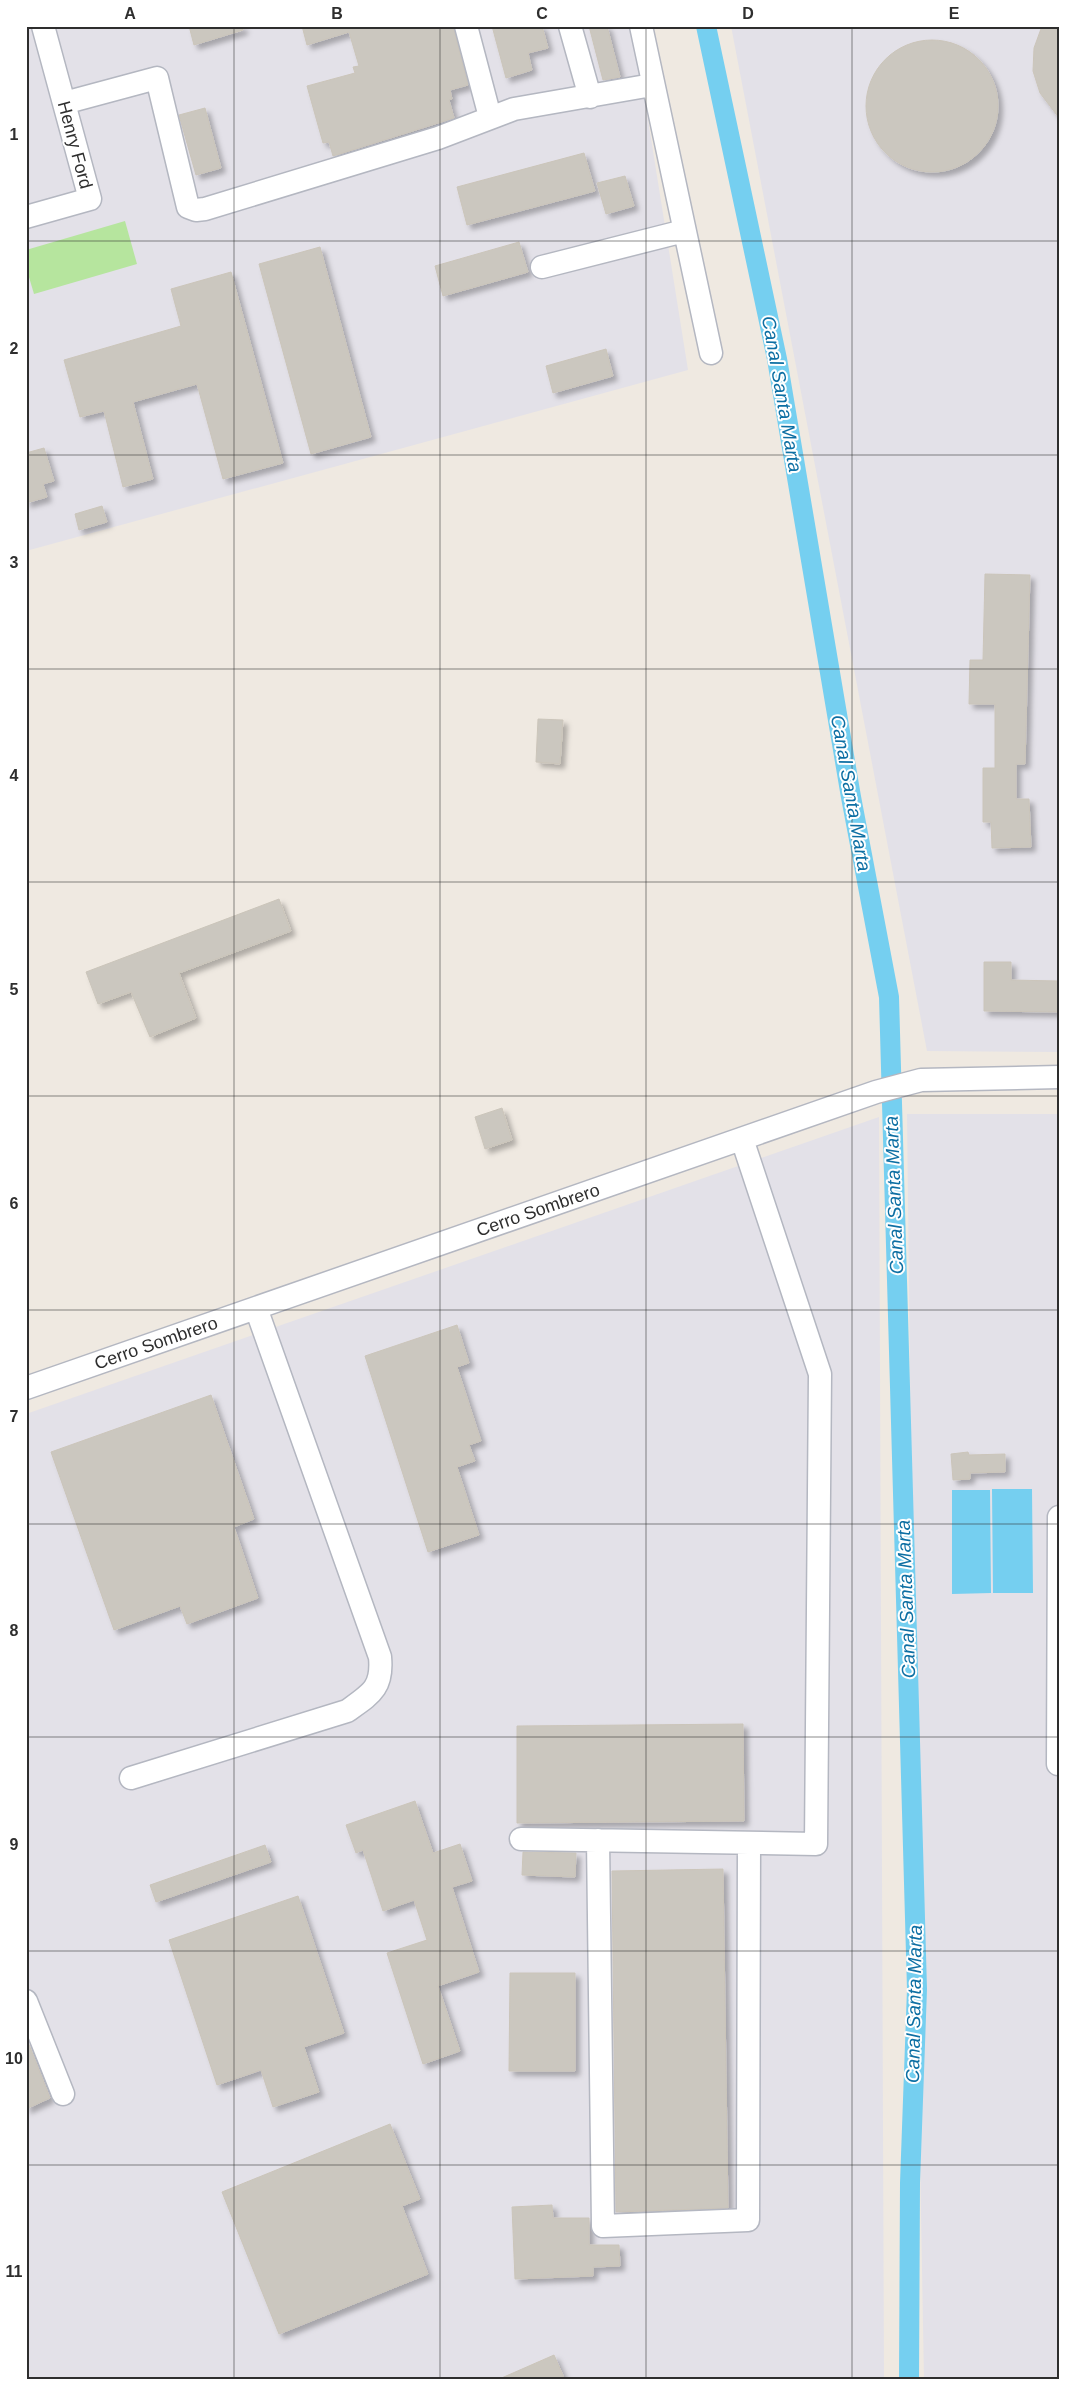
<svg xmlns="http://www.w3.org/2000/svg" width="1085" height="2406" viewBox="0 0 1085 2406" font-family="Helvetica,sans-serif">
<defs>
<filter id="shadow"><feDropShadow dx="4.5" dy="4.5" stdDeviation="2.5" flood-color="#0004"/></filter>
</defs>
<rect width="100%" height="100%" fill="#efe9e1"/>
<path fill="#e3e1e8" d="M26 26H633L688 370 26 551Z
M731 26H1059V1052L927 1051Z
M907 1114H1059V2380H924L917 1989Z
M879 1117 884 2380H26V1414Z"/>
<path fill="#b6e59e" d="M125 221 137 264 34 294 26 267V250Z"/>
<path fill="#75cff0" d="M992 1489H1032L1033 1593H993Z
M952 1490H990L991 1593 952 1594Z"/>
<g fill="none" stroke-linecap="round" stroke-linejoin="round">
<path stroke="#75cff0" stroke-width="20" d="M706 26 777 359 851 797 889 997 917 1989 910 2183 909 2380"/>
</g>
<path fill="#cbc7bf" stroke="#cbc5ba" filter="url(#shadow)" d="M189 26H243V30L194 45Z
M302 26H453L468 85 450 90 452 99 449 100 454 118 333 156 329 142 323 143 307 86 355 73 353 67 359 66 349 32 307 45Z
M492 26H542L548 48 528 53 532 70 506 78Z
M589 26H607L620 77 603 80Z
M1042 26H1059V118L1040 93 1033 71 1034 48Z
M866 106a66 66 0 1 1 132 0a66 66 0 1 1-132 0Z
M205 108 221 168 196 175 179 115Z
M584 153 595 191 467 225 457 187Z
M625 176 634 206 606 214 597 183Z
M519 242 528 272 443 296 435 266Z
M320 247 371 437 311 454 259 264Z
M231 272 283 463 223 479 197 384 133 402 153 479 123 487 104 411 80 417 64 360 181 326 171 289Z
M606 349 613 376 553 393 546 366Z
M44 448 54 481 43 484 47 497 26 503V453Z
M102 506 107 522 79 530 75 514Z
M985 574 1030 575 1025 764H1016V799H1029L1031 847 992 848 991 822H983V768H995V704H969L970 660H983Z
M538 719 563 720 560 764 536 762Z
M279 899 291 931 179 973 196 1018 150 1037 131 992 98 1004 86 972Z
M984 962H1011V980L1059 981V1012L984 1011Z
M502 1108 512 1140 485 1149 475 1117Z
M457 1325 469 1363 457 1367 481 1441 469 1445 475 1461 457 1467 479 1535 428 1552 365 1356Z
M211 1395 254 1519 234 1527 258 1598 187 1624 180 1606 114 1630 51 1452Z
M968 1452 969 1455 1005 1454V1472L970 1473V1479L953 1480 951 1454Z
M743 1724 744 1821 517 1823V1726Z
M415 1801 433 1853 460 1844 472 1881 452 1887 479 1972 438 1986 460 2051 423 2064 387 1953 427 1940 414 1900 383 1911 363 1850 356 1853 346 1825Z
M265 1845 271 1862 156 1902 150 1885Z
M523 1852 576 1853 575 1877 522 1875Z
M723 1869 728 2208 616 2212 612 1871Z
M298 1896 344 2033 304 2047 319 2092 273 2107 261 2070 217 2085 169 1940Z
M510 1973H575V2071H509Z
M26 2037 50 2098 26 2109Z
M390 2124 420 2199 402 2206 428 2274 279 2334 222 2192Z
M552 2205 553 2218H589V2245H619L620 2266 593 2267V2276L515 2279 512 2207Z
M554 2355 565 2380H497Z"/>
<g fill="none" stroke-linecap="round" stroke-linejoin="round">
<g stroke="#b4b7c1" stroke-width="25">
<path id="minor" d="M466 26 490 117
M570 26 590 97
M641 26 711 353
M64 103 157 78 188 207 196 210 205 209 438 138 514 109 652 85
M26 217 90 199 43 26
M542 267 684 231
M26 1388 876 1092 921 1080 1059 1077
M1058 1764 1059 1517
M131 1778 347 1711C371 1694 383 1688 380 1657L256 1308
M521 1839 816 1844 820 1374 742 1139
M598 1840 603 2226 748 2220 749 1843
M26 2001 63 2094"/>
</g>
<use href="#minor" stroke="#fff" stroke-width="22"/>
</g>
<path fill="none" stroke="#2e2e2e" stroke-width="1" stroke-opacity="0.55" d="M234 26V2380M440 26V2380M646 26V2380M852 26V2380M26 241H1059M26 455H1059M26 669H1059M26 882H1059M26 1096H1059M26 1310H1059M26 1524H1059M26 1737H1059M26 1951H1059M26 2165H1059"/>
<g text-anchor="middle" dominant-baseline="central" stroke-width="4" stroke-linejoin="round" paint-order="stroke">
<g font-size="18" fill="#2e2e2e" stroke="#fff">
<text transform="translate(75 145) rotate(75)">Henry Ford</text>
<text transform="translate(538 1210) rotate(-19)">Cerro Sombrero</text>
<text transform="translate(156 1343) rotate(-19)">Cerro Sombrero</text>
</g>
<g font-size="19" font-style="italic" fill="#0d6fa3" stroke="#fff">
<text transform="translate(782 394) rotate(80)">Canal Santa Marta</text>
<text transform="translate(851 793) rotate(80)">Canal Santa Marta</text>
<text transform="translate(894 1195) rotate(-92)">Canal Santa Marta</text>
<text transform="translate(906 1599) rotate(-92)">Canal Santa Marta</text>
<text transform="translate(914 2004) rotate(-89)">Canal Santa Marta</text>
</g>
</g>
<rect width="1085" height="2406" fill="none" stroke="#ffffff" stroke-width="55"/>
<rect x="28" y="28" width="1030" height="2350" fill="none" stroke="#2e2e2e" stroke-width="2"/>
<g font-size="16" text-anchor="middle" font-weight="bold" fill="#2e2e2e">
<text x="130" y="19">A</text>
<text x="337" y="19">B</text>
<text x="542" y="19">C</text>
<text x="748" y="19">D</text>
<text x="954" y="19">E</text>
<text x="14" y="140">1</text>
<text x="14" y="354">2</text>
<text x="14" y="568">3</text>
<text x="14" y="781">4</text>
<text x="14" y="995">5</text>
<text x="14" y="1209">6</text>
<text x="14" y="1422">7</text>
<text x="14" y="1636">8</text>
<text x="14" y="1850">9</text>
<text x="14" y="2064">10</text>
<text x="14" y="2277">11</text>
</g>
</svg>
